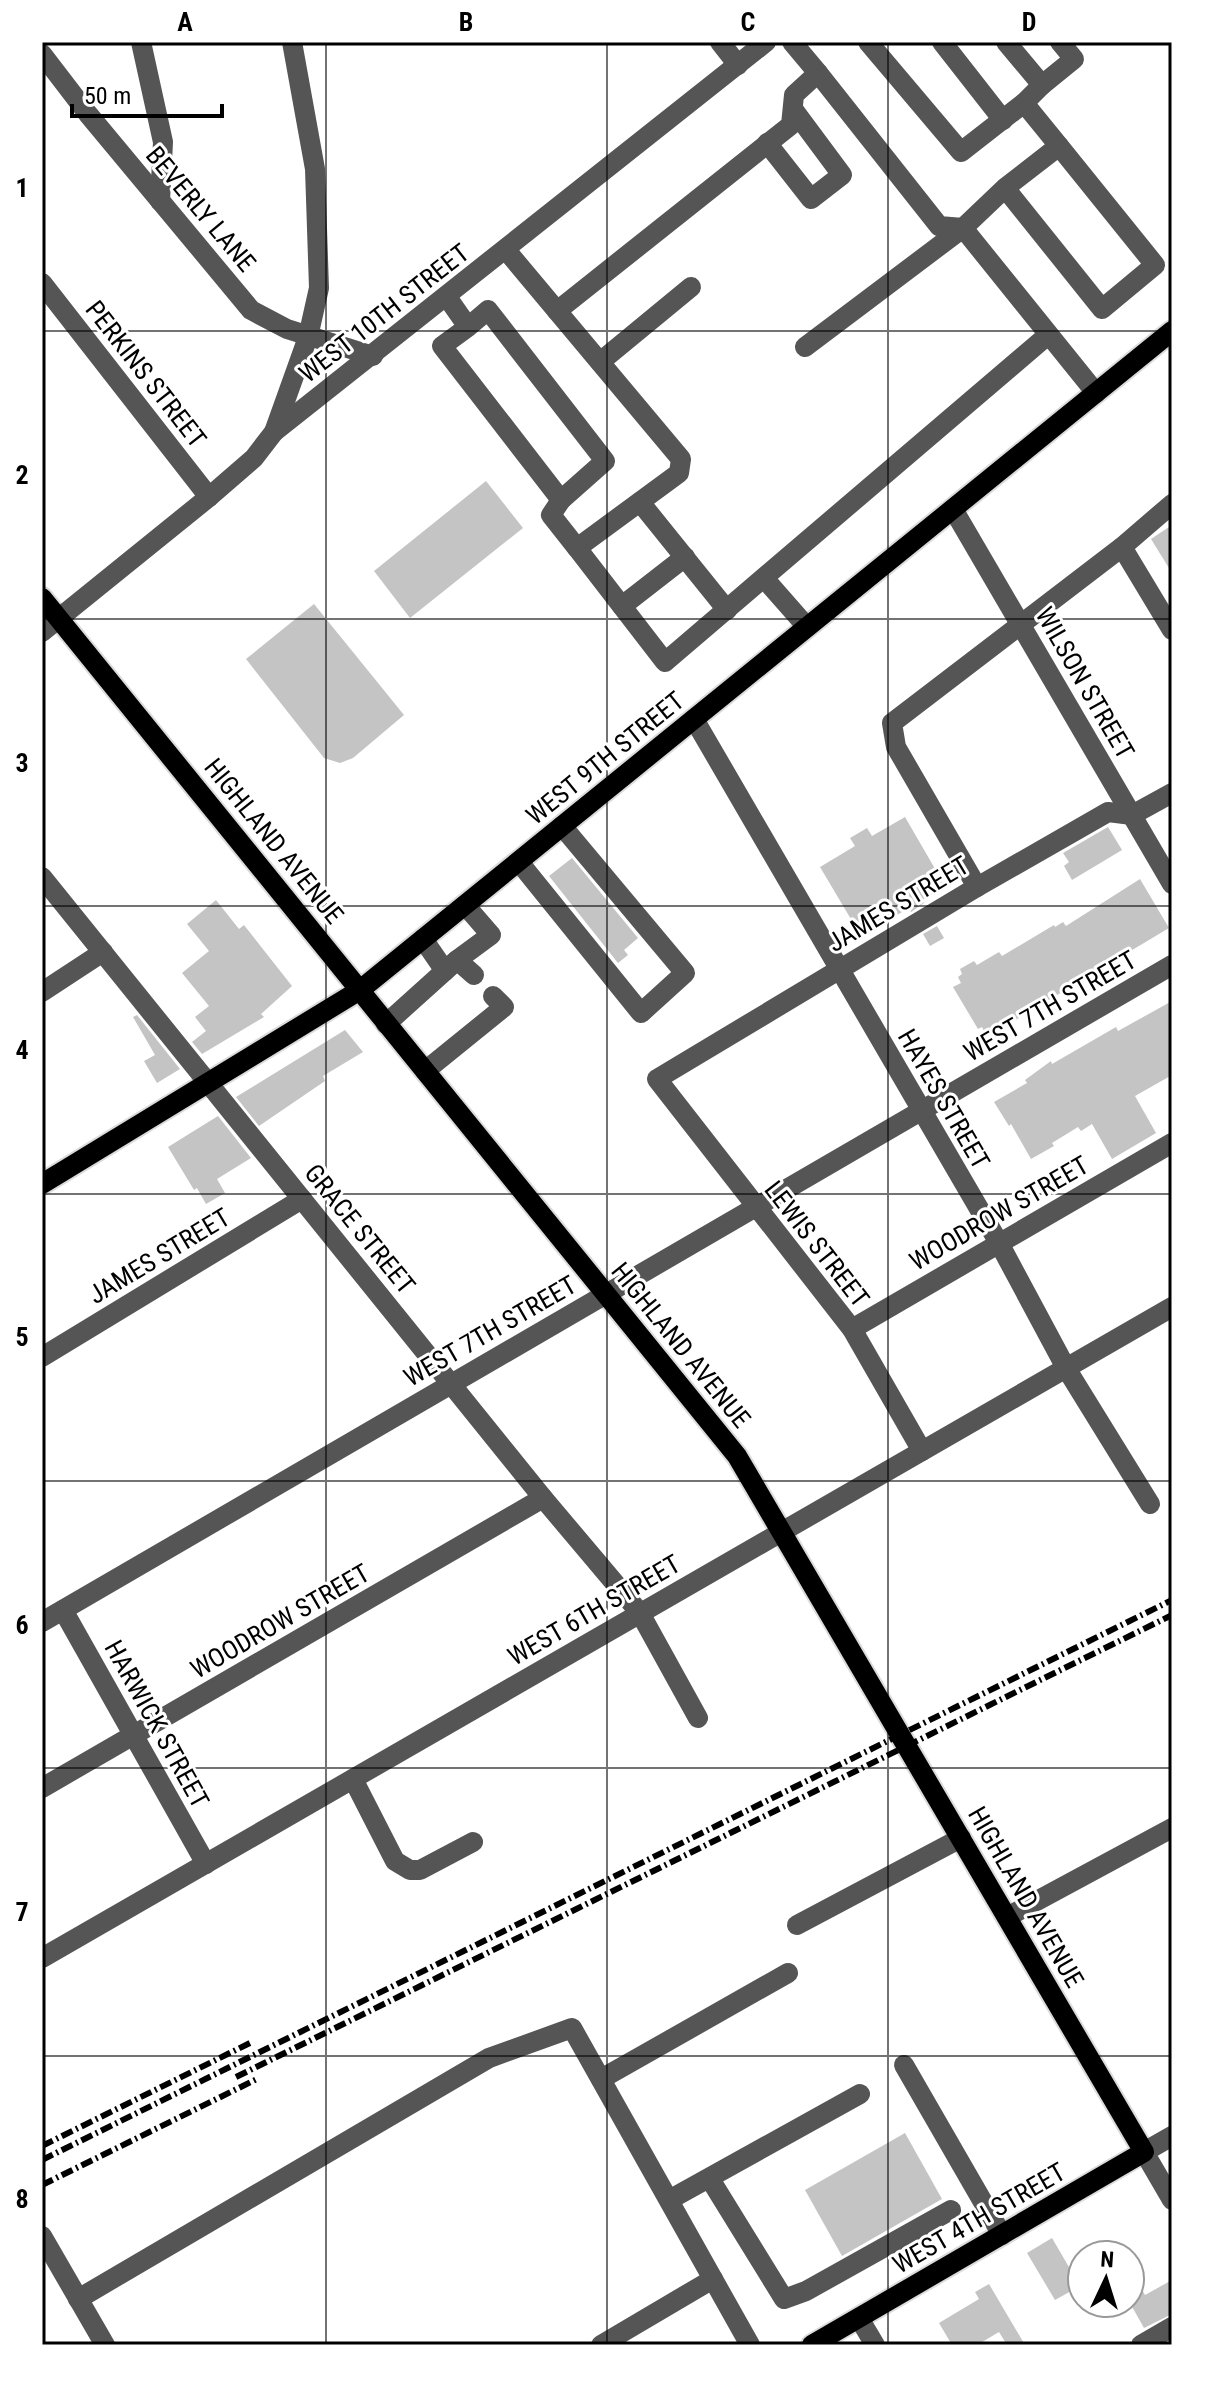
<svg xmlns="http://www.w3.org/2000/svg" width="1214" height="2387" viewBox="0 0 1214 2387" font-family="'Roboto Condensed',sans-serif">
<rect width="100%" height="100%" fill="#fff"/>
<g fill="#c4c4c4">
<path d="M486 481 523 528 410 618 374 571Z"/>
<path d="M1172 525V573L1151 539Z"/>
<path d="M314 604 404 715 353 758 340 763 324 758 246 659Z"/>
<path d="M905 817 945 886 922 900 924 903 911 912 909 908 861 936 820 867 855 846 850 838 867 828 872 836Z"/>
<path d="M1108 827 1122 850 1072 880 1064 866 1069 862 1063 853Z"/>
<path d="M572 858 638 938 624 950 628 955 618 963 549 876Z"/>
<path d="M1140 879 1169 928 987 1037 982 1027 978 1029 953 987 961 983 958 977 962 974 960 969 974 961 977 965 999 952 1002 956 1054 925 1055 927 1063 922 1066 926Z"/>
<path d="M216 900 239 929 244 925 292 986 261 1014 264 1017 202 1054 192 1042 206 1031 195 1017 209 1006 182 973 209 951 187 924Z"/>
<path d="M937 926 944 938 930 946 923 934Z"/>
<path d="M1172 1001V1075L1135 1096 1156 1133 1112 1159 1092 1124 1081 1131 1078 1127 1052 1143 1054 1146 1031 1159 1011 1124 1009 1126 994 1102 1027 1083 1025 1080 1051 1061 1052 1064 1116 1027 1118 1031Z"/>
<path d="M137 1015 180 1069 157 1083 144 1061 155 1055 133 1017Z"/>
<path d="M345 1030 363 1052 323 1076 325 1081 259 1126 236 1097Z"/>
<path d="M218 1116 251 1158 217 1179 225 1193 206 1204 197 1188 194 1190 168 1147Z"/>
<path d="M905 2133 942 2199 842 2256 805 2190Z"/>
<path d="M1052 2238 1080 2286 1055 2300 1027 2253Z"/>
<path d="M1130 2269 1145 2295 1172 2280V2314L1144 2328 1130 2303Z"/>
<path d="M989 2284 1025 2345H1007L999 2332 977 2345H952L939 2323 979 2299 975 2292Z"/>
</g>
<g fill="none" stroke-linecap="round" stroke-linejoin="round">
<defs>
<g id="major">
<path d="M42 598 737 1456 1144 2152 812 2345"/>
<path d="M42 1184 360 990 1172 331"/>
</g>
</defs>
<use href="#major" stroke="#dbdbdb" stroke-width="24"/>
<g stroke="#555" stroke-width="20">
<path d="M141 42 163 142 160 201"/>
<path d="M720 42 738 65"/>
<path d="M868 42 961 152 1024 103 1042 85 1006 42"/>
<path d="M942 42 1003 120"/>
<path d="M42 54 88 114 251 310 287 329 373 356"/>
<path d="M818 73 939 226 963 228 1096 393"/>
<path d="M1042 85 1074 59 1060 42"/>
<path d="M1024 103 1059 146"/>
<path d="M767 143 811 199 842 175 793 109"/>
<path d="M506 250 681 459 679 473 577 548 551 515 561 500"/>
<path d="M42 283 209 497"/>
<path d="M447 297 468 327 488 310 605 461 561 500 442 346 468 327"/>
<path d="M557 311 791 125 794 95 818 73 792 42"/>
<path d="M805 347 963 228 1005 188 1059 146 1155 265 1102 309 1005 188"/>
<path d="M600 362 691 287"/>
<path d="M274 432 308 337 319 288 315 169 292 42"/>
<path d="M640 502 727 610"/>
<path d="M953 509 1172 884"/>
<path d="M1122 547 1172 630"/>
<path d="M577 548 665 662 1048 335"/>
<path d="M764 578 807 627"/>
<path d="M622 606 685 557"/>
<path d="M42 632 209 497 254 458 274 432 766 42"/>
<path d="M694 719 999 1243 1066 1368 1150 1504"/>
<path d="M519 862 641 1013 685 973 562 826"/>
<path d="M42 877 543 1498 640 1613 698 1718"/>
<path d="M977 887 896 747 892 723 1122 547 1172 504"/>
<path d="M423 939 445 971"/>
<path d="M457 960 491 935 465 905"/>
<path d="M42 992 103 952"/>
<path d="M386 1024 457 960 474 975"/>
<path d="M425 1071 504 1007 493 996"/>
<path d="M852 1329 1172 1143"/>
<path d="M42 1357 302 1199"/>
<path d="M922 1451 852 1329 657 1079 977 887 1108 812 1132 815 1172 793"/>
<path d="M63 1610 206 1864"/>
<path d="M42 1622 1172 965"/>
<path d="M353 1779 395 1861 410 1870H420L473 1842"/>
<path d="M42 1788 543 1498"/>
<path d="M1007 1917 1172 1828"/>
<path d="M797 1925 961 1838"/>
<path d="M42 1958 1172 1307"/>
<path d="M904 2065 1002 2235"/>
<path d="M601 2079 788 1973"/>
<path d="M1172 2136 1144 2152 1172 2200"/>
<path d="M710 2179 784 2299 806 2291 951 2210"/>
<path d="M669 2200 860 2094"/>
<path d="M42 2236 105 2345"/>
<path d="M78 2299 489 2058 572 2028 750 2345"/>
<path d="M859 2318 875 2345"/>
<path d="M601 2345 713 2279"/>
<path d="M1141 2345 1172 2327"/>
</g>
<use href="#major" stroke="#000" stroke-width="20"/>
<g stroke="#000" stroke-width="6" stroke-dasharray="12 4 2 4" stroke-linecap="butt">
<path d="M236 2077 1172 1615"/>
<path d="M42 2146 250 2043"/>
<path d="M42 2160 1172 1600"/>
<path d="M42 2185 257 2079"/>
</g>
</g>
<path fill="none" stroke="#000" stroke-width="2" stroke-opacity="0.55" d="M326 42V2345M607 42V2345M888 42V2345M42 331H1172M42 619H1172M42 906H1172M42 1194H1172M42 1481H1172M42 1768H1172M42 2056H1172"/>
<g text-anchor="middle" stroke-width="6" stroke-linejoin="round" paint-order="stroke">
<g font-size="26" fill="#000" stroke="#fff">
<text transform="translate(201 209) rotate(50)" y="9">BEVERLY LANE</text>
<text transform="translate(384 313) rotate(-38)" y="9">WEST 10TH STREET</text>
<text transform="translate(146 374) rotate(52)" y="9">PERKINS STREET</text>
<text transform="translate(1085 683) rotate(60)" y="9">WILSON STREET</text>
<text transform="translate(605 758) rotate(-39)" y="9">WEST 9TH STREET</text>
<text transform="translate(274 841) rotate(51)" y="9">HIGHLAND AVENUE</text>
<text transform="translate(898 904) rotate(-31)" y="9">JAMES STREET</text>
<text transform="translate(1050 1006) rotate(-30)" y="9">WEST 7TH STREET</text>
<text transform="translate(944 1099) rotate(60)" y="9">HAYES STREET</text>
<text transform="translate(999 1213) rotate(-30)" y="9">WOODROW STREET</text>
<text transform="translate(360 1229) rotate(51)" y="9">GRACE STREET</text>
<text transform="translate(817 1244) rotate(52)" y="9">LEWIS STREET</text>
<text transform="translate(159 1256) rotate(-31)" y="9">JAMES STREET</text>
<text transform="translate(490 1331) rotate(-30)" y="9">WEST 7TH STREET</text>
<text transform="translate(681 1345) rotate(51)" y="9">HIGHLAND AVENUE</text>
<text transform="translate(594 1610) rotate(-30)" y="9">WEST 6TH STREET</text>
<text transform="translate(280 1621) rotate(-30)" y="9">WOODROW STREET</text>
<text transform="translate(157 1724) rotate(61)" y="9">HARWICK STREET</text>
<text transform="translate(1026 1897) rotate(60)" y="9">HIGHLAND AVENUE</text>
<text transform="translate(979 2218) rotate(-30)" y="9">WEST 4TH STREET</text>
</g>
</g>
<rect width="1214" height="2387" fill="none" stroke="#ffffff" stroke-width="88"/>
<g transform="translate(1106 2279) rotate(4)"><circle r="38" fill="#ffffff" stroke="#999999" stroke-width="2"/>
<path d="M0-6L14 30L0 20L-14 30Z" fill="#000000"/>
<text y="-12" font-size="22" font-weight="bold" text-anchor="middle" fill="#000000">N</text>
</g>
<path d="M72 104v12h150v-12" fill="none" stroke="#000000" stroke-width="4"/>
<text x="84" y="104" font-size="24" fill="#000000" stroke="#ffffff" stroke-width="6" paint-order="stroke">50 m</text>
<rect x="44" y="44" width="1126" height="2299" fill="none" stroke="#000" stroke-width="3"/>
<g font-size="26" text-anchor="middle" font-weight="bold" fill="#000">
<text x="185" y="31">A</text>
<text x="466" y="31">B</text>
<text x="748" y="31">C</text>
<text x="1029" y="31">D</text>
<text x="22" y="197">1</text>
<text x="22" y="484">2</text>
<text x="22" y="772">3</text>
<text x="22" y="1059">4</text>
<text x="22" y="1346">5</text>
<text x="22" y="1634">6</text>
<text x="22" y="1921">7</text>
<text x="22" y="2208">8</text>
</g>
</svg>
